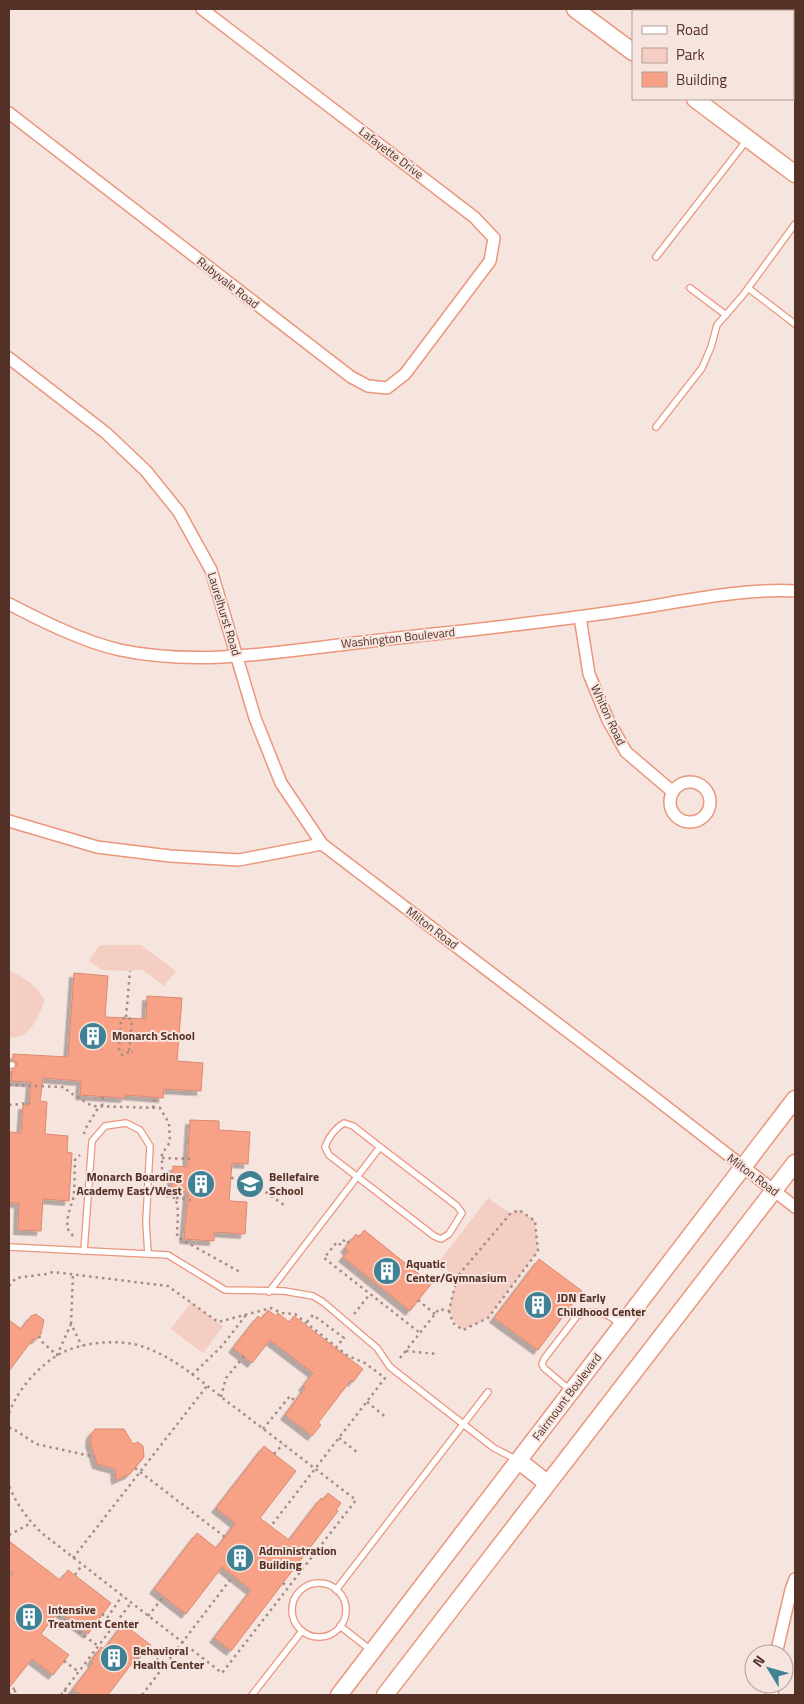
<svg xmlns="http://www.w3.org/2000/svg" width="804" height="1704" viewBox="0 0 804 1704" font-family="'Titillium Web',sans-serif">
<defs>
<filter id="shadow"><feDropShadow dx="-4.5" dy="4.5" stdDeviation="0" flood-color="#0004"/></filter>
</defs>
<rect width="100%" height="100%" fill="#f6e4de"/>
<g fill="#f4cec2">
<path d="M100 945H141L176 971 164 986 142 969 130 971 102 970 89 961 93 954Z"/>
<path d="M9 970C25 979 35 984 45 1000 37 1018 32 1038 9 1038Z"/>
<path d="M488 1198 510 1213 519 1210 535 1221 538 1251 488 1318 463 1330C442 1314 452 1299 457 1277L438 1263Z"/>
<path d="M191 1302 223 1326 203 1353 171 1329Z"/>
</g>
<g fill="#f7a187" stroke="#dc886f" filter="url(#shadow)">
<path d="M74 973 108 976 105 1017 146 1019 147 996 182 998 177 1061 203 1063 201 1091 164 1089 163 1098 126 1095 125 1098 80 1095 81 1081 43 1078 40 1101 47 1102 45 1134 68 1136 67 1152 72 1153 69 1201 43 1199 41 1231 18 1230 19 1203H9V1132L21 1133 23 1105H29L31 1082 11 1081 12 1070 17 1065 16 1062 13 1060V1054L68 1057Z"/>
<path d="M190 1120 219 1121V1130L250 1132 248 1164 232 1163 229 1201 247 1202 245 1234 214 1232V1241L184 1239 188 1192 171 1191 173 1166 187 1167Z"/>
<path d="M364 1230 431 1284 410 1311 343 1257 348 1251 345 1248 356 1234 359 1237Z"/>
<path d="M539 1259 582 1291 538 1350 494 1318Z"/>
<path d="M268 1310 276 1316 278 1313 289 1322 294 1316 363 1369 353 1382 351 1380 318 1423 321 1425 312 1436 285 1415 305 1388 303 1386 313 1373 270 1340 252 1363 233 1348 258 1316 261 1319Z"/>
<path d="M36 1314 44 1320 41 1334 37 1339H33L9 1371V1320L21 1329 31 1316Z"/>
<path d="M95 1429H124L133 1444 138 1442 143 1446 144 1457 130 1474 116 1480 115 1469 97 1464 90 1442 91 1434Z"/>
<path d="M264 1446 296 1471 260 1518 289 1540 321 1498 322 1500 328 1493 341 1503 336 1510 338 1511 231 1651 214 1638 251 1590 222 1567 186 1614 154 1589 197 1533 216 1548 225 1537 235 1523 216 1508Z"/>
<path d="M9 1541 60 1580 68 1570 111 1603 88 1634 58 1611 41 1634 69 1655 53 1675 32 1659 9 1688V1579L13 1573 9 1570Z"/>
<path d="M123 1624 151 1645 142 1656 139 1654 108 1695H81L73 1689 93 1663 91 1661 101 1647 104 1649Z"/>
</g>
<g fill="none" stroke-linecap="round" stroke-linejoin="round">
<defs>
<g id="lane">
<path d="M656 257 747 140"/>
<path d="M690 288 726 315"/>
<path d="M748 288 795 324"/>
<path d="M656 427 702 368 711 347 717 325 743 295 795 224"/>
<path d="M9 1065H12"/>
<path d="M9 1247 168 1255 225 1290 284 1291 313 1296 323 1302 377 1348 390 1367 494 1448 517 1460"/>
<path d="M84 1251 92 1141 105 1126 126 1123 140 1130 150 1146 146 1222 148 1254"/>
<path d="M269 1292 380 1147 457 1206 462 1213 449 1234 441 1239 434 1236 329 1155 325 1147C329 1136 334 1129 344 1123L353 1126 380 1147"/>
<path d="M570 1390 544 1368 542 1364 544 1359 577 1316C592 1309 610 1312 619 1325"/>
<circle cx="319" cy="1610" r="27"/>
<path d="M336 1590 488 1392"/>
<path d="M340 1626 372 1651"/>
<path d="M252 1695 302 1631"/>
</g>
<g id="street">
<path d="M9 113 351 377 368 386 387 388 405 374 490 261 494 238 474 217 202 9"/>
<path d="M9 358 106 433 146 471 179 512 211 570 255 718 281 783 322 844"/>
<path d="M9 604C42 621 84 642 120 650 200 667 284 651 364 642 449 632 535 624 620 611 677 603 738 588 795 591"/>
<path d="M580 617 589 674 608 720 626 752 673 792"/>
<circle cx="690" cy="802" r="20"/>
<path d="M9 821 97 847 170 856 239 860 322 844 655 1098 795 1207"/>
<path d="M776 1654 791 1590 795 1579"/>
<path d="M772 1695 773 1684"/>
</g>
<g id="secondary">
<path d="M575 9 633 52"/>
<path d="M695 99 795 174"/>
<path d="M519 1461 547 1483"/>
<path d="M339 1695 795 1099"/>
<path d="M385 1695 795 1163"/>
</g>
</defs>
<use href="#lane" stroke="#eb967c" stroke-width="8"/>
<use href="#street" stroke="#eb967c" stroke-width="14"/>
<use href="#secondary" stroke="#eb967c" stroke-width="19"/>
<g stroke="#a68c83" stroke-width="2.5" stroke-dasharray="2.5 4" stroke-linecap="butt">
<path d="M126 1017 130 971"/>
<path d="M129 1052 122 1055 119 1049 121 1020 126 1017 132 1020 129 1052H133"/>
<path d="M9 1085 64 1087 69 1092 92 1106 160 1108 169 1123 170 1142 162 1154V1195L176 1198 178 1211 177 1237 240 1272"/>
<path d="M9 1105 30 1103"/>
<path d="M102 1106 103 1097"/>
<path d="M153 1108 155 1097"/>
<path d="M84 1134C85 1126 95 1115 99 1106"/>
<path d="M162 1158 194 1159"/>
<path d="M162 1178H172"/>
<path d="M231 1178H246L284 1205"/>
<path d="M176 1198 191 1200"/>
<path d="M73 1236 67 1228 68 1215 74 1196 75 1160 80 1155"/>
<path d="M349 1243 345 1239 341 1245 337 1242 324 1258 420 1333"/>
<path d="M9 1286 16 1278 46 1274 53 1272 168 1286 218 1322 271 1308 281 1313 295 1314 348 1356 365 1363 385 1378 271 1526"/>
<path d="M418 1300 435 1314"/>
<path d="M354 1314 370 1294"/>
<path d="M307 1322 313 1315 344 1338 337 1346"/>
<path d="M71 1324 73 1274"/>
<path d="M39 1336 41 1341 57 1355 71 1324 82 1346"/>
<path d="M406 1351 437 1354"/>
<path d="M400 1358 439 1309 449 1311 457 1277 510 1214 519 1210 535 1221 538 1251 488 1318 463 1330 453 1323 449 1311"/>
<path d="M192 1375 222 1346 246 1315"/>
<path d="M221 1397 226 1378 244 1356"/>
<path d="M367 1402 387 1418"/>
<path d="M9 1413C18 1390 35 1370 56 1356 78 1342 120 1338 144 1347 176 1358 203 1383 229 1403 272 1435 314 1468 356 1500L222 1673 43 1534C28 1520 17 1505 9 1486"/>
<path d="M9 1428H12L36 1444 95 1457"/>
<path d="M263 1429 290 1396 295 1401"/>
<path d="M339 1438 358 1453"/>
<path d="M274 1454 283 1444"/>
<path d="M135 1468 225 1537"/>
<path d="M9 1535 31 1523"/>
<path d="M73 1558 207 1386"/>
<path d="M75 1575 82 1565"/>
<path d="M283 1583 288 1587"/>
<path d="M53 1612 98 1646"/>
<path d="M102 1614 107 1618 122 1596"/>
<path d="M148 1616 164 1596"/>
<path d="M146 1651 165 1665"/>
<path d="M64 1661 79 1672"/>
<path d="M64 1690 71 1695"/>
<path d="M9 1695 15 1687V1695"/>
<path d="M61 1695 131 1603"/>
<path d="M142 1695 233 1576"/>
</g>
<use href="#lane" stroke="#fff" stroke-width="5.5"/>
<use href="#street" stroke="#fff" stroke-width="11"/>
<use href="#secondary" stroke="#fff" stroke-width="16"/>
</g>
<defs>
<symbol id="building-disc" viewBox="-11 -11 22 22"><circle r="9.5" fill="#408294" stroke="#f6e4de"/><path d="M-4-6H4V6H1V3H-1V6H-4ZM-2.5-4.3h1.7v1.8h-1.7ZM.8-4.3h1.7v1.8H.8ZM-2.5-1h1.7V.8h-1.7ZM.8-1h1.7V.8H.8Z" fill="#fff"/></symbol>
<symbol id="school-disc" viewBox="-11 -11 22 22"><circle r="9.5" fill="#408294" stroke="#f6e4de"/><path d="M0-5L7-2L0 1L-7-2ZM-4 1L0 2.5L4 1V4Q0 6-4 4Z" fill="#fff"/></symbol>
</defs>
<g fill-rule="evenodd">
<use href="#building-disc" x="77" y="1020" width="32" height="32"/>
<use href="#building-disc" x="185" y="1168" width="32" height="32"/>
<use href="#school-disc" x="234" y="1168" width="32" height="32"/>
<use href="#building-disc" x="371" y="1255" width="32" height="32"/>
<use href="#building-disc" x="522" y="1289" width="32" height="32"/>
<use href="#building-disc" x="224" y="1542" width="32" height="32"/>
<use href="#building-disc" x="13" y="1601" width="32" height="32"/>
<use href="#building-disc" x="98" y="1642" width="32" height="32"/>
</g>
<g text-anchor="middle" stroke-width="4" stroke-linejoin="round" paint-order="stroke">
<g font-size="12" fill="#543126" stroke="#f6e4de">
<text transform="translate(391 153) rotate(37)" y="4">Lafayette Drive</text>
<text transform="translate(228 283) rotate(38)" y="4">Rubyvale Road</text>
<text transform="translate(224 614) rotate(73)" y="4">Laurelhurst Road</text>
<text transform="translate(398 638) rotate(-6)" y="4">Washington Boulevard</text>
<text transform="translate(608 715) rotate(65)" y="4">Whiton Road</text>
<text transform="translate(432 928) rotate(37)" y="4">Milton Road</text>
<text transform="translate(753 1175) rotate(37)" y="4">Milton Road</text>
<text transform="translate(567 1397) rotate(-53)" y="4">Fairmount Boulevard</text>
</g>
<g font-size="12" font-weight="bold" fill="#543126" stroke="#f6e4de" text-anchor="start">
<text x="112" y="1040">Monarch School</text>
<text x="182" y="1181" text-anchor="end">Monarch Boarding<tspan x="182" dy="14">Academy East/West</tspan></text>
<text x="269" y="1181">Bellefaire<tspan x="269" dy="14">School</tspan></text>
<text x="406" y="1268">Aquatic<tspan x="406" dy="14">Center/Gymnasium</tspan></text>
<text x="557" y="1302">JDN Early<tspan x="557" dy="14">Childhood Center</tspan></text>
<text x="259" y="1555">Administration<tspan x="259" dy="14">Building</tspan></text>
<text x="48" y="1614">Intensive<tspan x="48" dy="14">Treatment Center</tspan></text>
<text x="133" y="1655">Behavioral<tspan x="133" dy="14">Health Center</tspan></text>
</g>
</g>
<rect width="804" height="1704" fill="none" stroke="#543126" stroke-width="20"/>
<rect x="632" y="10" width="162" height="90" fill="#f6e4de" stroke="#b59c94"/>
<rect x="642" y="26" width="25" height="8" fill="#ffffff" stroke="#b59c94"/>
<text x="676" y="35" font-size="15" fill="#543126">Road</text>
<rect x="642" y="48" width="25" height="15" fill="#f4cec2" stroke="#b59c94"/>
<text x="676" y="60" font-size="15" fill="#543126">Park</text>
<rect x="642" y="72" width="25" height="15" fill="#f7a187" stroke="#b59c94"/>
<text x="676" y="85" font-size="15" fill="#543126">Building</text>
<g transform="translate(769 1669) rotate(307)"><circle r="24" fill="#f6e4de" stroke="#b59c94"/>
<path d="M0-4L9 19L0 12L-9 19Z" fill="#408294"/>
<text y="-8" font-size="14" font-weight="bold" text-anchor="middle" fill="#543126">N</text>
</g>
</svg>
